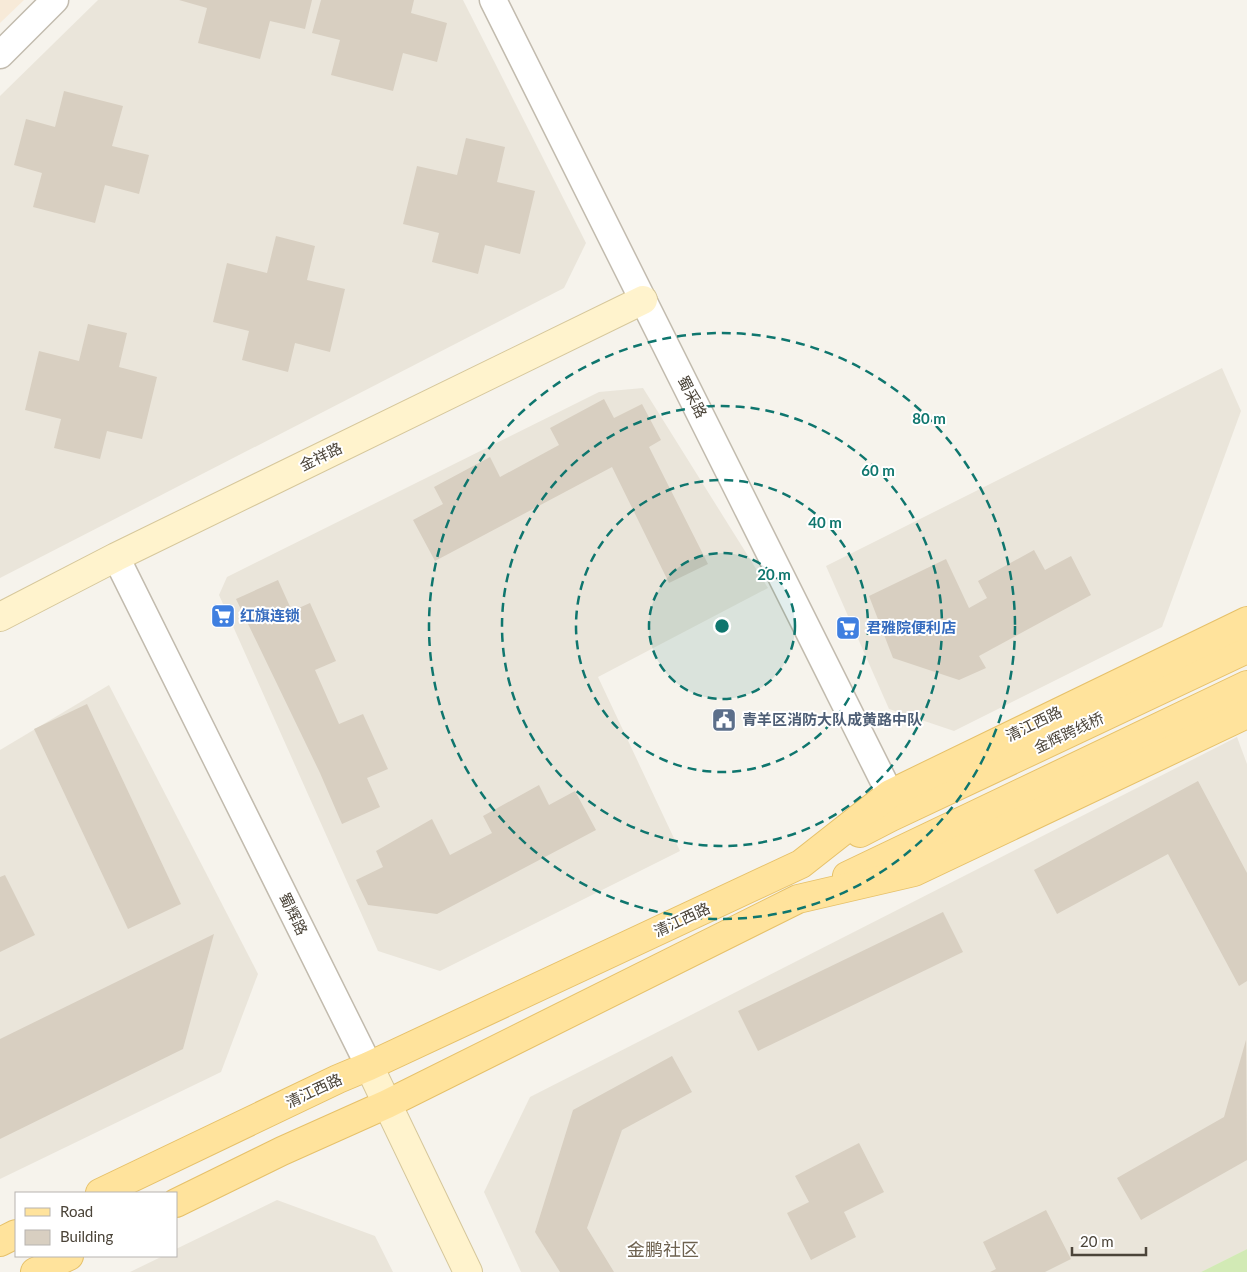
<svg xmlns="http://www.w3.org/2000/svg" width="1247" height="1272" viewBox="0 0 1247 1272" font-family="Lato,'Noto Sans SC',sans-serif">
<rect width="100%" height="100%" fill="#f6f3ec"/>
<g fill="#eae5da">
<path d="M98 0H463L586 243 564 288 0 578V96Z"/>
<path d="M1222 368 1241 411 1162 627 954 731 889 709 826 566Z"/>
<path d="M643 388 768 588 598 677 680 851 440 971 378 951 219 595 227 577 599 392Z"/>
<path d="M109 685 258 974 221 1072 0 1179V750Z"/>
<path d="M1237 737 1247 764V1249L1201 1272H521L484 1192 530 1097Z"/>
<path d="M277 1200 375 1236 393 1272H130L163 1256H176V1249Z"/>
</g>
<path fill="#f7ead8" d="M0 0H24L0 23Z"/>
<path fill="#d2eab5" d="M1247 1249V1272H1201Z"/>
<g fill="#d8cfc1">
<path d="M179 0H312L305 29 270 21 260 59 198 43 207 8Z"/>
<path d="M321 0H414L411 13 447 23 437 62 403 53 393 91 331 75 340 40 312 33Z"/>
<path d="M64 91 123 106 112 146 149 155 139 194 105 185 95 223 33 207 42 173 14 165 26 119 55 127Z"/>
<path d="M466 138 505 147 497 182 535 191 520 254 485 245 478 274 432 262 439 233 403 224 417 166 457 175Z"/>
<path d="M276 236 315 246 307 280 345 289 330 352 295 343 288 372 242 360 249 331 213 322 227 263 267 273Z"/>
<path d="M88 324 127 333 119 367 157 377 142 439 107 431 100 459 54 448 61 419 25 410 39 351 79 361Z"/>
<path d="M604 399 614 418 642 404 661 440 649 447 708 564 669 583 612 467 435 561 413 520 443 504 434 487 490 457 500 477 559 445 550 428Z"/>
<path d="M1034 550 1045 570 1071 556 1091 595 979 656 986 668 959 680 893 658 869 596 946 559 969 608 987 598 978 581Z"/>
<path d="M278 580 292 611 310 603 336 661 315 670 339 724 363 714 388 769 367 778 380 807 342 824 320 773 236 599Z"/>
<path d="M87 704 181 904 128 929 34 729Z"/>
<path d="M1198 781 1247 873V981L1239 986 1168 854 1057 914 1034 870Z"/>
<path d="M539 785 549 805 575 791 596 830 437 914 368 905 356 880 383 867 376 851 432 819 450 855 492 833 483 816Z"/>
<path d="M5 875 35 935 0 952V877Z"/>
<path d="M943 912 963 952 758 1051 738 1011Z"/>
<path d="M214 934 183 1049 0 1139V1039Z"/>
<path d="M1246 1040 1247 1160 1141 1220 1117 1178 1224 1117Z"/>
<path d="M672 1056 692 1092 622 1130 587 1228 614 1272H560L535 1232 573 1110Z"/>
<path d="M859 1143 884 1192 844 1212 856 1237 811 1260 787 1213 809 1202 795 1176Z"/>
<path d="M1046 1210 1071 1259 1045 1272H990L996 1269 983 1242Z"/>
</g>
<g fill="none" stroke-linecap="round" stroke-linejoin="round">
<defs>
<g id="street">
<path d="M493 0 890 794"/>
<path d="M0 55 55 0"/>
<path d="M116 557 369 1066"/>
</g>
<g id="secondary">
<path d="M0 617 116 557 643 300"/>
<path d="M369 1066 468 1272"/>
</g>
<g id="primary">
<path d="M860 833 891 817 1247 649"/>
<path d="M847 876 1247 685"/>
<path d="M100 1193 338 1079 369 1066 801 864 890 794 1247 621"/>
<path d="M176 1203 282 1151 387 1104 798 899 914 872 1247 714"/>
<path d="M0 1242 16 1234"/>
<path d="M35 1272 69 1256"/>
</g>
</defs>
<use href="#street" stroke="#c2bbae" stroke-width="29"/>
<use href="#secondary" stroke="#d6c79b" stroke-width="30"/>
<use href="#primary" stroke="#e6c16a" stroke-width="30"/>
<use href="#street" stroke="#fff" stroke-width="26"/>
<use href="#secondary" stroke="#fff3cd" stroke-width="28"/>
<use href="#primary" stroke="#ffe39c" stroke-width="28"/>
</g>
<circle cx="722" cy="626" r="73" fill="#0f766e" fill-opacity=".12"/>
<g fill="none" stroke="#0f766e" stroke-width="2.5" stroke-dasharray="9 6">
<circle cx="722" cy="626" r="73"/>
<circle cx="722" cy="626" r="146"/>
<circle cx="722" cy="626" r="220"/>
<circle cx="722" cy="626" r="293"/>
</g>
<defs>
<symbol id="supermarket-square" viewBox="-11 -11 22 22"><rect x="-9" y="-9" width="18" height="18" rx="4" fill="#3f7fe0" stroke="#fff"/><path d="M-6-5.5h2.5l.6 2H6L4.5 2H-2.5L-4.4-4H-6ZM-1.5 3.2a1.3 1.3 0 1 0 .1 0ZM3 3.2a1.3 1.3 0 1 0 .1 0Z" fill="#fff"/></symbol>
<symbol id="civic-square" viewBox="-11 -11 22 22"><rect x="-9" y="-9" width="18" height="18" rx="4" fill="#5c6f8a" stroke="#fff"/><path d="M-.6-6.5H3V-4.5H.6V-3L4-1V1h2V6H-6V1h2V-1L-.6-3ZM-1.2 2.5V6h2.4V2.5Z" fill="#fff"/></symbol>
</defs>
<g fill-rule="evenodd">
<use href="#supermarket-square" x="209" y="602" width="28" height="28"/>
<use href="#supermarket-square" x="834" y="614" width="28" height="28"/>
<use href="#civic-square" x="710" y="706" width="28" height="28"/>
</g>
<g text-anchor="middle" stroke-width="4" stroke-linejoin="round" paint-order="stroke">
<g font-size="15" fill="#4b4439" stroke="#fff">
<text transform="translate(692 397) rotate(63)" y="5">蜀采路</text>
<text transform="translate(321 457) rotate(-26)" y="5">金祥路</text>
<text transform="translate(1034 724) rotate(-26)" y="5">清江西路</text>
<text transform="translate(1069 733) rotate(-25)" y="5">金辉跨线桥</text>
<text transform="translate(293 914) rotate(64)" y="5">蜀辉路</text>
<text transform="translate(682 920) rotate(-25)" y="5">清江西路</text>
<text transform="translate(314 1091) rotate(-25)" y="5">清江西路</text>
</g>
<g font-size="15" font-weight="bold" fill="#366cbe" stroke="#fff" text-anchor="start">
<text x="240" y="621">红旗连锁</text>
<text x="866" y="633">君雅院便利店</text>
</g>
<g font-size="15" font-weight="bold" fill="#4e5e75" stroke="#fff" text-anchor="start">
<text x="742" y="725">青羊区消防大队成黄路中队</text>
</g>
<g font-size="18" fill="#6e6250" stroke="#fff">
<text x="663" y="1256">金鹏社区</text>
</g>
</g>
<circle cx="722" cy="626" r="8" fill="#0f766e" stroke="#fff" stroke-width="2.5"/>
<g font-size="15" text-anchor="middle" font-weight="bold" fill="#0f766e" stroke="#fff" stroke-width="4" stroke-linejoin="round" paint-order="stroke">
<text x="929" y="424">80 m</text>
<text x="878" y="476">60 m</text>
<text x="825" y="528">40 m</text>
<text x="774" y="580">20 m</text>
</g>
<rect x="15" y="1192" width="162" height="65" fill="#ffffff" stroke="#b7b4b0"/>
<rect x="25" y="1208" width="25" height="8" fill="#ffe39c" stroke="#b7b4b0"/>
<text x="60" y="1217" font-size="15" fill="#4b4439">Road</text>
<rect x="25" y="1230" width="25" height="15" fill="#d8cfc1" stroke="#b7b4b0"/>
<text x="60" y="1242" font-size="15" fill="#4b4439">Building</text>
<path d="M1072 1247v8h74v-8" fill="none" stroke="#4b4439" stroke-width="2.5"/>
<text x="1080" y="1247" font-size="15" fill="#4b4439" stroke="#ffffff" stroke-width="4" paint-order="stroke">20 m</text>
</svg>
